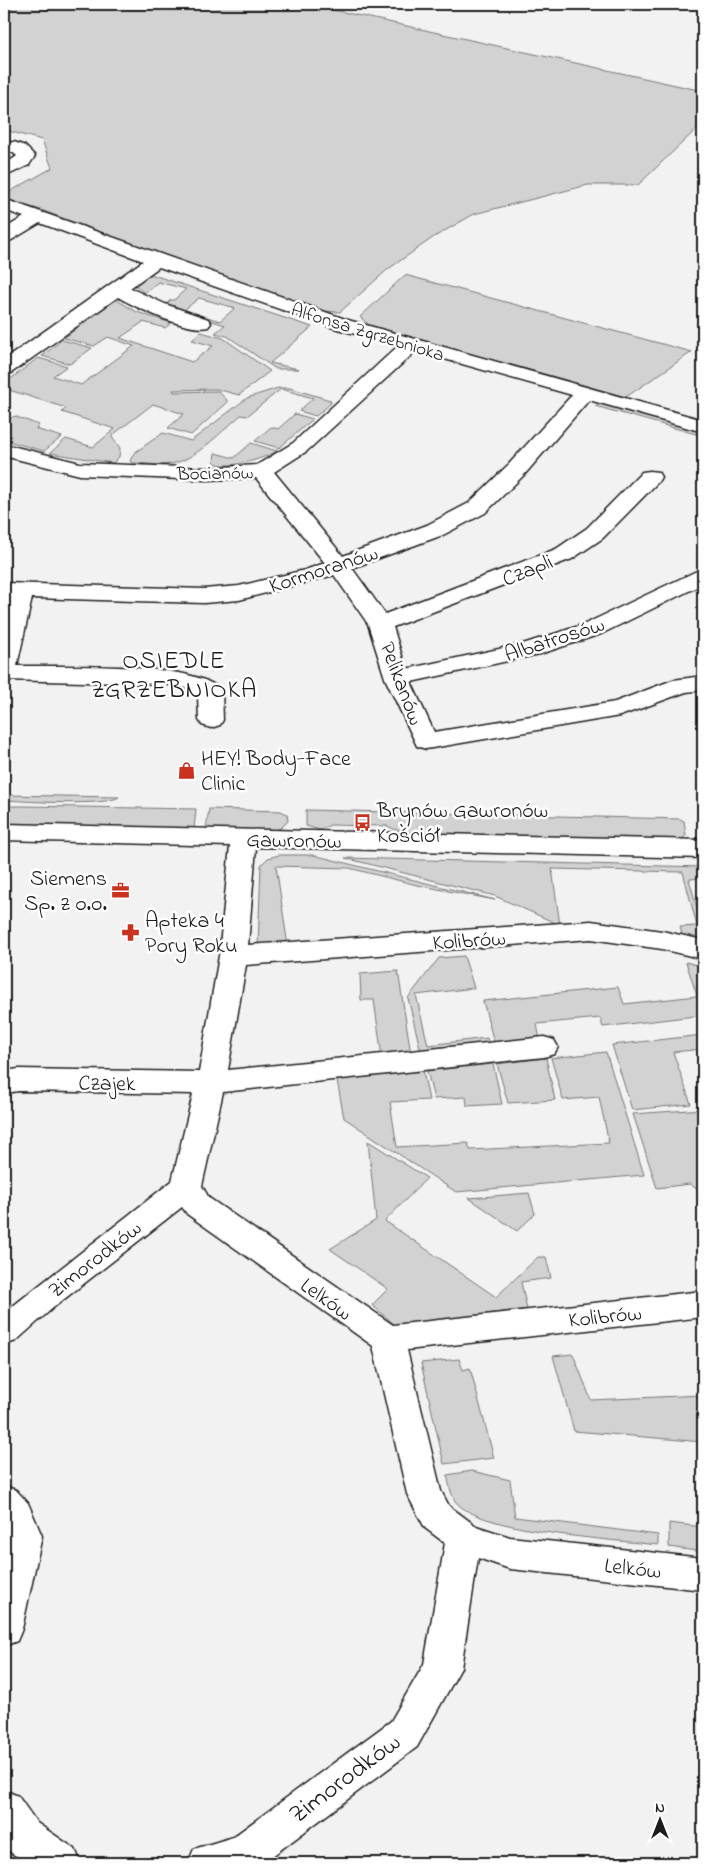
<svg xmlns="http://www.w3.org/2000/svg" width="707" height="1867" viewBox="0 0 707 1867" font-family="'Indie Flower',sans-serif">
<rect width="100%" height="100%" fill="#f2f2f2"/>
<filter id="ink" filterUnits="userSpaceOnUse"><feTurbulence type="fractalNoise" baseFrequency=".02" numOctaves="2"/><feDisplacementMap in="SourceGraphic" scale="10" xChannelSelector="R" yChannelSelector="G"/><feConvolveMatrix kernelMatrix="1 2 1 2 8 2 1 2 1" color-interpolation-filters="sRGB"/></filter>
<g filter="url(#ink)">
<g fill="#d2d2d2" stroke="#777">
<path d="M4 4H306L703 91V123L638 185H588L474 214 434 237 387 270 340 312 321 311 201 270 41 210 4 199V195L52 168 42 140 4 130Z"/>
<path d="M150 274 312 327 270 363 299 369H276L227 336 215 333 225 325 209 320 207 317 220 321 235 308 199 298 184 310 199 314 194 319 166 306 170 300H174L186 289 158 282 144 293 135 285Z"/>
<path d="M405 275 692 352 626 397 379 328 369 325 360 317Z"/>
<path d="M115 299 137 312 171 323 165 328 143 322 120 338 192 362 213 346 192 340 201 332 223 338 270 371 239 395 216 389 173 390 174 392 218 391 227 400V403L191 435 168 428 184 414 153 404 114 434 112 437 120 448 119 457 113 463 50 453 66 439 93 447 115 429 62 412 66 408 9 390 4 394V384L38 358 67 366 53 376 81 385 134 346 108 337 94 346 64 338Z"/>
<path d="M62 340 92 348 70 364 42 356Z"/>
<path d="M278 388H290L330 400 331 403 316 416 299 411 313 398 281 389 247 416 241 415C224 429 197 458 175 463 163 467 146 463 132 463L130 461 134 453 163 433 191 441 247 398Z"/>
<path d="M601 404 703 432V436L595 406Z"/>
<path d="M295 414 313 419 279 448 255 441 271 427 278 429Z"/>
<path d="M14 416 39 425 36 429 62 437 44 451 4 440V424Z"/>
<path d="M251 443 277 451C266 458 225 471 214 462L215 453 234 458Z"/>
<path d="M4 795 119 797C104 807 25 801 4 800Z"/>
<path d="M4 806H23L196 809 194 829 4 824Z"/>
<path d="M209 809 281 811 287 814 288 821 281 828 275 830 206 829Z"/>
<path d="M306 810 680 819 684 821 686 835 681 840 406 834 387 826 330 825 320 830 306 826Z"/>
<path d="M279 855H313L495 900 417 885 349 868 276 866 288 946 258 947 261 865 268 858Z"/>
<path d="M345 858 703 867V878L689 879 701 922 703 923V938H683L680 927 697 926 683 872 552 869 560 925 495 896Z"/>
<path d="M464 956 474 988 416 995 428 1045 487 1038 489 1044 421 1052 408 998 439 958Z"/>
<path d="M686 962 703 967V1015L603 1027 600 1018 537 1024 541 1045 496 1050 483 1001 618 987 624 1004 697 996Z"/>
<path d="M398 971 411 1054 382 1057 374 1000H361L360 974Z"/>
<path d="M703 1035V1049L673 1052 691 1104 632 1110 612 1045Z"/>
<path d="M606 1052 644 1175 456 1192 344 1118 337 1080 423 1071 429 1100 390 1102 397 1147 468 1143 470 1150 609 1143 599 1097 563 1100 551 1058Z"/>
<path d="M546 1058 555 1100 508 1103 497 1064Z"/>
<path d="M493 1064 502 1104 467 1106 466 1097 434 1099 427 1071Z"/>
<path d="M703 1109V1194L690 1184 657 1188 633 1114Z"/>
<path d="M368 1141 427 1178 385 1221 496 1297 538 1257H546L551 1278 521 1282 527 1309 395 1325 372 1305 388 1289 330 1249 376 1220Z"/>
<path d="M529 1193 535 1214 517 1231 469 1198Z"/>
<path d="M573 1354 591 1400 703 1395V1442L574 1431 553 1356Z"/>
<path d="M459 1359 463 1370 470 1368 494 1458 444 1464 421 1363Z"/>
<path d="M472 1471 510 1480 515 1517 658 1535V1545C617 1540 478 1532 455 1501 451 1495 449 1483 447 1475Z"/>
<path d="M669 1523 703 1527V1552L669 1547Z"/>
</g>
<g fill="none" stroke-linecap="round" stroke-linejoin="round">
<defs>
<g id="street">
<path d="M14 142 25 146 35 156 29 165 4 177V165L17 156 12 152 4 153V143Z"/>
<path d="M4 199 348 320 703 420V432L589 400 525 474 485 513 443 535 352 568 385 614 556 549 587 528 642 472 650 471 658 472 661 477 658 482 603 538 572 559 393 627 406 669 526 643 585 624 703 568V584L601 634 540 654 411 682 434 732 615 702 673 680 703 676V690L686 692 620 716 426 749 417 746 385 678 368 624 334 575 239 600 204 603 32 598 17 666C57 667 200 660 222 692L223 720 220 725 211 728 202 725 199 720 198 695 186 688 165 684 4 680V619L9 597H4V583L204 589 239 586 305 570 325 563 256 478 206 480 80 475 4 456V444L80 463 206 468 257 465 293 443 398 346 334 328 159 267 130 288 165 304 208 319 211 323 208 327C187 332 137 308 118 297L11 373 4 375V360L143 261 40 223 10 241 4 242V229L24 217 4 210ZM416 351 572 395 509 464 469 503 427 525 343 556 274 472 307 451Z"/>
<path d="M4 824 703 840V858L256 847 248 945 591 921 662 931 703 940V959L662 949 591 939 246 965 228 1070 544 1037 554 1040 558 1047 554 1054 544 1057 223 1092 202 1186 209 1198 393 1325 703 1291V1317L407 1350 441 1491 449 1506 476 1526 510 1537 703 1558V1590L510 1569 478 1558 461 1668 417 1747 263 1863H188L194 1849 233 1837 391 1721 424 1664 445 1543 425 1528 407 1494 373 1346 187 1214 182 1207 54 1307 16 1341 4 1345V1313L172 1181 193 1094 19 1091 4 1093V1071L19 1069 199 1072 219 956 230 846 4 840Z"/>
<path d="M4 1486 16 1490 28 1503 42 1536 22 1629 17 1641 4 1646V1548C8 1528 3 1506 4 1486Z"/>
<path d="M4 1790 18 1796 37 1823 75 1849 81 1863C60 1863 9 1867 4 1841 1 1826 3 1805 4 1790Z"/>
</g>
</defs>
<use href="#street" stroke="#1c1c1c" stroke-width="3"/>
<use href="#street" fill="#fff" fill-rule="evenodd"/>
</g>
</g>
<defs>
<symbol id="shop-bare" viewBox="-9 -9 18 18"><path d="M-5-2.5h2.3a2.7 3.5 0 0 1 5.4 0H5L5.5 6h-11ZM-1.5-2.5h3a1.5 2.3 0 0 0-3 0Z" fill="#c8321e" stroke="#fff" stroke-width="2.5" paint-order="stroke"/></symbol>
<symbol id="bus-bare" viewBox="-9 -9 18 18"><path d="M-5-6H5V4H4V6H2V4H-2V6H-4V4H-5ZM-3.5-4V0h7V-4ZM-3.5 1.2v1.5H-2V1.2ZM2 1.2v1.5H3.5V1.2Z" fill="#c8321e" stroke="#fff" stroke-width="2.5" paint-order="stroke"/></symbol>
<symbol id="office-bare" viewBox="-9 -9 18 18"><path d="M-6-3h4V-5.5h4V-3h4V5H-6ZM-1-4.5V-3h2v-1.5ZM-6 0V1H6V0Z" fill="#c8321e" stroke="#fff" stroke-width="2.5" paint-order="stroke"/></symbol>
<symbol id="pharmacy-bare" viewBox="-9 -9 18 18"><path d="M-2-6h4v4h4v4h-4v4h-4v-4h-4v-4h4Z" fill="#c8321e" stroke="#fff" stroke-width="2.5" paint-order="stroke"/></symbol>
</defs>
<g fill-rule="evenodd">
<use href="#shop-bare" x="174" y="758" width="25" height="25"/>
<use href="#bus-bare" x="350" y="810" width="25" height="25"/>
<use href="#office-bare" x="108" y="878" width="25" height="25"/>
<use href="#pharmacy-bare" x="118" y="920" width="25" height="25"/>
</g>
<g text-anchor="middle" stroke-width="5" stroke-linejoin="round" paint-order="stroke">
<g font-size="19" fill="#1c1c1c" stroke="#fff">
<text transform="translate(368 331) rotate(17)" y="7">Alfonsa Zgrzebnioka</text>
<text transform="translate(215 472) rotate(-1)" y="7">Bocianów</text>
</g>
<g font-size="22" fill="#1c1c1c" stroke="#fff">
<text transform="translate(323 568) rotate(-18)" y="8">Kormoranów</text>
<text transform="translate(527 569) rotate(-22)" y="8">Czapli</text>
<text transform="translate(554 638) rotate(-18)" y="8">Albatrosów</text>
<text transform="translate(403 683) rotate(69)" y="8">Pelikanów</text>
<text transform="translate(294 839) rotate(1)" y="8">Gawronów</text>
<text transform="translate(469 939) rotate(-4)" y="8">Kolibrów</text>
<text transform="translate(107 1082) rotate(1)" y="8">Czajek</text>
<text transform="translate(94 1258) rotate(-38)" y="8">Zimorodków</text>
<text transform="translate(327 1298) rotate(35)" y="8">Lelków</text>
<text transform="translate(605 1315) rotate(-6)" y="8">Kolibrów</text>
<text transform="translate(633 1567) rotate(6)" y="8">Lelków</text>
</g>
<g font-size="22" fill="#1c1c1c" stroke="#fff" text-anchor="start">
<text x="201" y="765">HEY! Body-Face<tspan x="201" dy="25">Clinic</tspan></text>
<text x="377" y="817">Brynów Gawronów<tspan x="377" dy="25">Kościół</tspan></text>
<text x="107" y="885" text-anchor="end">Siemens<tspan x="107" dy="25">Sp. z o.o.</tspan></text>
<text x="145" y="927">Apteka 4<tspan x="145" dy="25">Pory Roku</tspan></text>
</g>
<g font-size="25" letter-spacing="1" fill="#1c1c1c" stroke="#fff">
<text x="174" y="668">OSIEDLE<tspan x="174" dy="29">ZGRZEBNIOKA</tspan></text>
</g>
<g font-size="26" fill="#1c1c1c" stroke="#fff">
<text transform="translate(344 1777) rotate(-37)" y="9">Zimorodków</text>
</g>
</g>
<rect width="707" height="1867" fill="none" stroke="#fff" stroke-width="20"/>
<rect x="10" y="10" width="687" height="1847" fill="none" stroke="#1c1c1c" stroke-width="2" filter="url(#ink)"/>
<g transform="translate(660 1820)" stroke="#ffffff" stroke-width="4" paint-order="stroke">
<path d="M0-4L9 19L0 12L-9 19Z" fill="#1c1c1c"/>
<text y="-8" font-size="14" font-weight="bold" text-anchor="middle" fill="#1c1c1c">N</text>
</g>
</svg>
